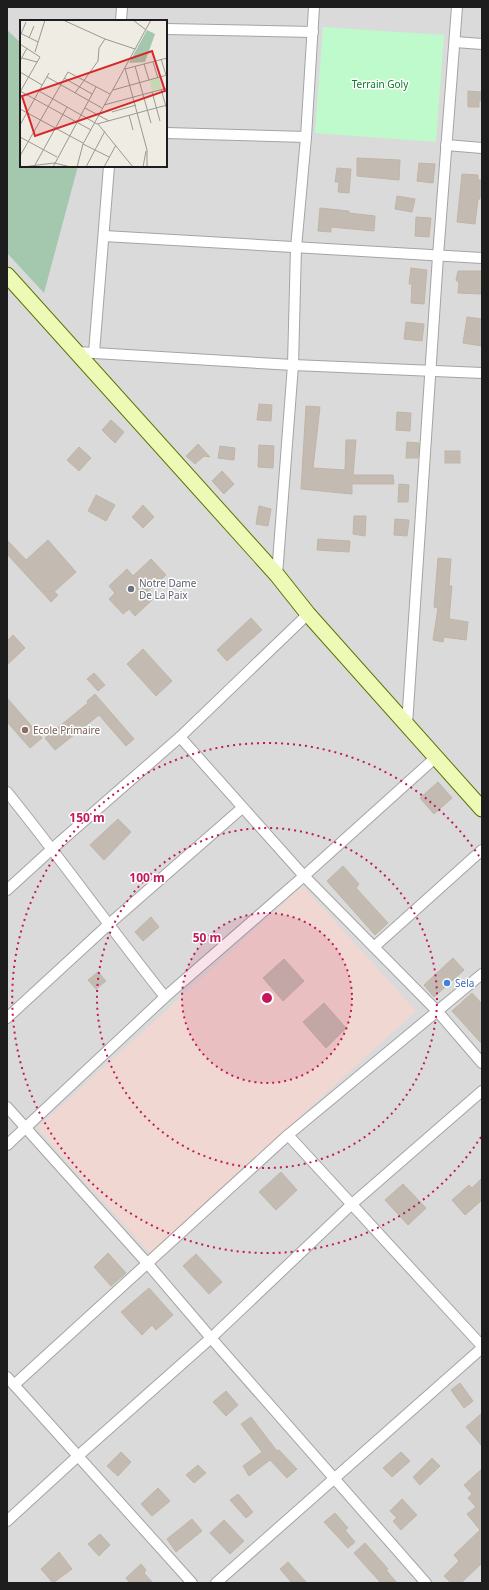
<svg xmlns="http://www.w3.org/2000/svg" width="489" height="1590" viewBox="0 0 489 1590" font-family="'Noto Sans',sans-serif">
<rect width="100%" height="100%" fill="#eeece3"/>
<path fill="#dbdada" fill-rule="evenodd" d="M7 7H482V1583H7ZM21 21H166V166H21Z"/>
<path fill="#f0d7d1" d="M303 886 416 1011 150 1253 37 1128Z"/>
<path fill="#a3c8ae" d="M7 30 21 43V166H78L44 293 7 253Z"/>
<path fill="#befacb" d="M323 27 444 35 436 142 315 133Z"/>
<g fill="#c3bbb2" stroke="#c0b5a5">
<path d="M468 91 482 92V101H479V107H468Z"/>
<path d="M357 158 400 160 399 180 357 176Z"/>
<path d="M419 163 435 164 433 183 417 181Z"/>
<path d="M337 168 351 169 349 193 338 192 339 182H335Z"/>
<path d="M462 174 478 175V180H482V196H480V199H478L475 224 457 222Z"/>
<path d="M397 196 415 199 412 212 395 209Z"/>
<path d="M320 208 349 211V213L375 216 374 231 331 227V232L318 231Z"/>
<path d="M416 217 431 218 429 237 415 236Z"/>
<path d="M411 268 427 270 424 304 411 303 412 284H409Z"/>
<path d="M458 271H481V294L458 293 459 283 456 280Z"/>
<path d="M467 317 482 319V346L463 343Z"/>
<path d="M406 322 424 324 422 341 404 339Z"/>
<path d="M259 404 272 405 271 421 257 420Z"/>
<path d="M306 406 320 407 313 468 345 470 346 440H356L353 475H393L394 484H352V494L301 489Z"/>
<path d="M397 412 411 413 410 431 396 430Z"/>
<path d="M111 420 124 432 115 443 102 430Z"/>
<path d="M407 442 419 443 418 458H406Z"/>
<path d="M198 444 210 457 204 456 195 464 186 456Z"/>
<path d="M259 445 274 446 273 468 258 467Z"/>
<path d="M220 446 235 448 234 460 218 458Z"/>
<path d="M79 447 91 458 79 471 67 460Z"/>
<rect x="445" y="451" width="15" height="12"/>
<path d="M222 471 234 484 224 494 212 481Z"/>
<path d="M399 484 409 485 408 502H398Z"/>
<path d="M96 495 115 505 106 521 88 511Z"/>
<path d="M143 505 154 517 143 528 132 517Z"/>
<path d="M259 506 271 509 268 526 256 524Z"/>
<path d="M354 516H366L365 536 353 534Z"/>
<path d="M395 519 409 520 407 536 394 535Z"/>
<path d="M318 539 350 541 349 552 317 550Z"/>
<path d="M7 540 26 560 48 540 76 572 54 592 58 595 51 602 7 554Z"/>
<path d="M438 558 451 559 449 586H452L449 619 468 622 466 640 444 637 443 642 433 640 438 608 434 607Z"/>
<path d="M151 559 166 575 147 592 153 599 135 616 129 609 123 614 109 599 115 593 109 586 127 569 133 576Z"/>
<path d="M251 618 262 630 227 661 217 650Z"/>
<path d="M13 635 25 648 7 665V641Z"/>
<path d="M143 649 172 681 156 696 127 664Z"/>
<path d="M94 673 105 685 98 691 87 679Z"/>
<path d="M95 694 134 739 126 746 99 715 55 750 45 738 88 703 87 701Z"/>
<path d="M7 698 42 738 30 748 7 722Z"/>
<path d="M438 782 452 798 434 814 420 798Z"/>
<path d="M118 819 131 832 104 860 90 845Z"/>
<path d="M343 866 359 884 356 888 388 923 375 935 327 881Z"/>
<path d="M151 917 159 927 143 941 135 932Z"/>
<path d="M453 958 464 970 434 997 424 985Z"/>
<path d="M284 959 304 981 283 1001 263 978Z"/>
<path d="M98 972 106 981 96 989 88 980Z"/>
<path d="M472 993 482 1004V1044L452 1011Z"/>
<path d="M324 1003 346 1028 326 1048 303 1022Z"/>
<path d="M281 1172 297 1190 276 1210 259 1192Z"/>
<path d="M482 1178V1200L465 1215 452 1200 469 1185 472 1188Z"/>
<path d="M403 1184 426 1208 408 1225 385 1200Z"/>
<path d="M108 1253 126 1273 111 1286 94 1267Z"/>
<path d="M196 1254 222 1282 209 1294 183 1266Z"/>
<path d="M149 1288 173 1315 156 1330 152 1325 142 1335 121 1312Z"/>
<path d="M460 1383 473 1401 464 1408 451 1390Z"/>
<path d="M226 1391 238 1405 226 1416 213 1402Z"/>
<path d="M482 1413V1446L466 1427Z"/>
<path d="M251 1417 277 1451 279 1450 297 1469 287 1478 270 1460 249 1476 243 1466 262 1452 241 1424Z"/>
<path d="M121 1452 131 1462 118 1476 107 1466Z"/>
<path d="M401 1452 410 1461 392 1477 383 1468Z"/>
<path d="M432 1458 440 1466 420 1485 413 1477Z"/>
<path d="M198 1465 206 1473 194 1483 186 1475Z"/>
<path d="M482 1469V1563L461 1583H451L444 1576 459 1561 454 1555 480 1530 467 1514 476 1507 468 1498 472 1494 464 1485Z"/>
<path d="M158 1488 170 1501 152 1516 141 1504Z"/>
<path d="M238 1494 253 1512 246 1518 230 1500Z"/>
<path d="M402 1499 417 1515 401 1530 393 1521 397 1518 390 1511Z"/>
<path d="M335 1513 348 1528 345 1530 355 1542 348 1548 324 1522Z"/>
<path d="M192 1519 202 1531 176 1552 167 1539Z"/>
<path d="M224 1520 244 1541 230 1554 210 1533Z"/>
<path d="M100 1534 110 1545 99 1556 88 1544Z"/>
<path d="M365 1543 388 1569 386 1570 397 1583H381L354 1553Z"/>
<path d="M59 1552 72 1569 53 1583 41 1569Z"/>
<path d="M288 1562 307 1583H292L280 1569Z"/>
<path d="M141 1564 146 1570 144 1573 153 1583H130L126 1578Z"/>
</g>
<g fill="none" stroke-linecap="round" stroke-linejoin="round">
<defs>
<g id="street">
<path d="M121 21 122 7"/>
<path d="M166 29 313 32"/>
<path d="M455 42 482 44"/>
<path d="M166 133 306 137"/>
<path d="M446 145 482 148"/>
<path d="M104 236 482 258"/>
<path d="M78 352 293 365 482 373"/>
<path d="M94 353 109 166"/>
<path d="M277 575 293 365 296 248 306 137 314 7"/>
<path d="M407 725 438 256 457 7"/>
<path d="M180 737 304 876 438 1012 482 1063"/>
<path d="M7 792C61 859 111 929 165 997"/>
<path d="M7 890 53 848 180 737 308 614"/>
<path d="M374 947 482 850"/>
<path d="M7 1018 108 925 242 808"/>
<path d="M7 1107 147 1263 211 1338 426 1583"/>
<path d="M288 1135 482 1346"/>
<path d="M7 1145 165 997 304 876 435 758"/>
<path d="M7 1377 192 1583"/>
<path d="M14 1385 288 1135 482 974"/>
<path d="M7 1521 78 1456 211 1338 352 1204 482 1091"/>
<path d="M216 1583 482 1348"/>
</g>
<path id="secondary" d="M7 275 277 575 308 614 482 809"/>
</defs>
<use href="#street" stroke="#a4a4a4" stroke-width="12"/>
<use href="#secondary" stroke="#597503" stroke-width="17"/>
<use href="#street" stroke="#fff" stroke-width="10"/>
<use href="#secondary" stroke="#edfab5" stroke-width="15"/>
</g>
<circle cx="267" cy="998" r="85" fill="#c2185b" fill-opacity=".12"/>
<g fill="none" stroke="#c2185b" stroke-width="2" stroke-dasharray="2 4">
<circle cx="267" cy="998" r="85"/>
<circle cx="267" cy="998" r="170"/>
<path d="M481 1137A255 255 0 1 1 481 859"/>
</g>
<circle fill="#6b7280" stroke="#fff" stroke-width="1.5" cx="131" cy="589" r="4"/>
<circle fill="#8d6e63" stroke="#fff" stroke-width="1.5" cx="25" cy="730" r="4"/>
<circle fill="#3f7fe0" stroke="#fff" stroke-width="1.5" cx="447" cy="983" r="4"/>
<g text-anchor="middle" stroke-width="3" stroke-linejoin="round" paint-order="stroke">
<g font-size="10" fill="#0a7c23" stroke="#fff">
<text x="380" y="88">Terrain Goly</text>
</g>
<g font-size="10" fill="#5b616d" stroke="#fff" text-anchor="start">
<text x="139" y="587">Notre Dame<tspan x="139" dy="12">De La Paix</tspan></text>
</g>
<g font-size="10" fill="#785e54" stroke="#fff" text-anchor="start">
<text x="33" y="734">Ecole Primaire</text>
</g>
<g font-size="10" fill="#366cbe" stroke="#fff" text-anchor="start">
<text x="455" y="987">Sela</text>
</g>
</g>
<g transform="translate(20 20)">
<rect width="147" height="147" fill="#eeece3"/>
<path d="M127 10 135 14 125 42 109 43Z" fill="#a3c8ae"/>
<path d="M139 58 141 68 132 71 130 61Z" fill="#befacb"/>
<path fill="none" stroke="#9a9994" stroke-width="1" d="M43 0 85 19M113 0 126 10M0 13 18 22M1 14 6 2M9 18 14 6M0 24 20 37 0 72M15 32 25 0M2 38 17 42M141 39 147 58M0 41 7 28M133 42 138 58M124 44 129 60M115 46 131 103M105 48 127 130V147M105 49 147 38M0 52 22 65M27 57 82 88M44 58 72 74M141 69 147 90M93 70 147 55M0 71 71 110M19 71 77 104 147 85M132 72 140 101M55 73 78 41 79 28 85 19 115 29M84 85 147 68M65 88 89 101M0 89 63 123M92 92 116 85M109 95 113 110M78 104 113 147M0 105 29 53M0 117 37 137M63 124 89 137M0 136 48 52 90 74M15 145 47 87M3 147 34 143 51 147M33 147 76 67M57 147 63 124 131 0M66 147 85 111M84 147 96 125M123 147 126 131"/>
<path fill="#d62828" fill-opacity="0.15" stroke="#d62828" stroke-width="2" d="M132 31 145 71 15 116 2 76Z"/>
<rect width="147" height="147" fill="none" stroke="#1d1d1d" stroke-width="2"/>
</g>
<circle cx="267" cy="998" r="6" fill="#c2185b" stroke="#fff" stroke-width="2"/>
<g font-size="12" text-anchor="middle" font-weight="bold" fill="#c2185b" stroke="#fff" stroke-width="3" stroke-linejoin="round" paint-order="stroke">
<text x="87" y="822">150 m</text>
<text x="147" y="882">100 m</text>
<text x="207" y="942">50 m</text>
</g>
<rect width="489" height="1590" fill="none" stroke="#1d1d1d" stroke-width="16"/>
</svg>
